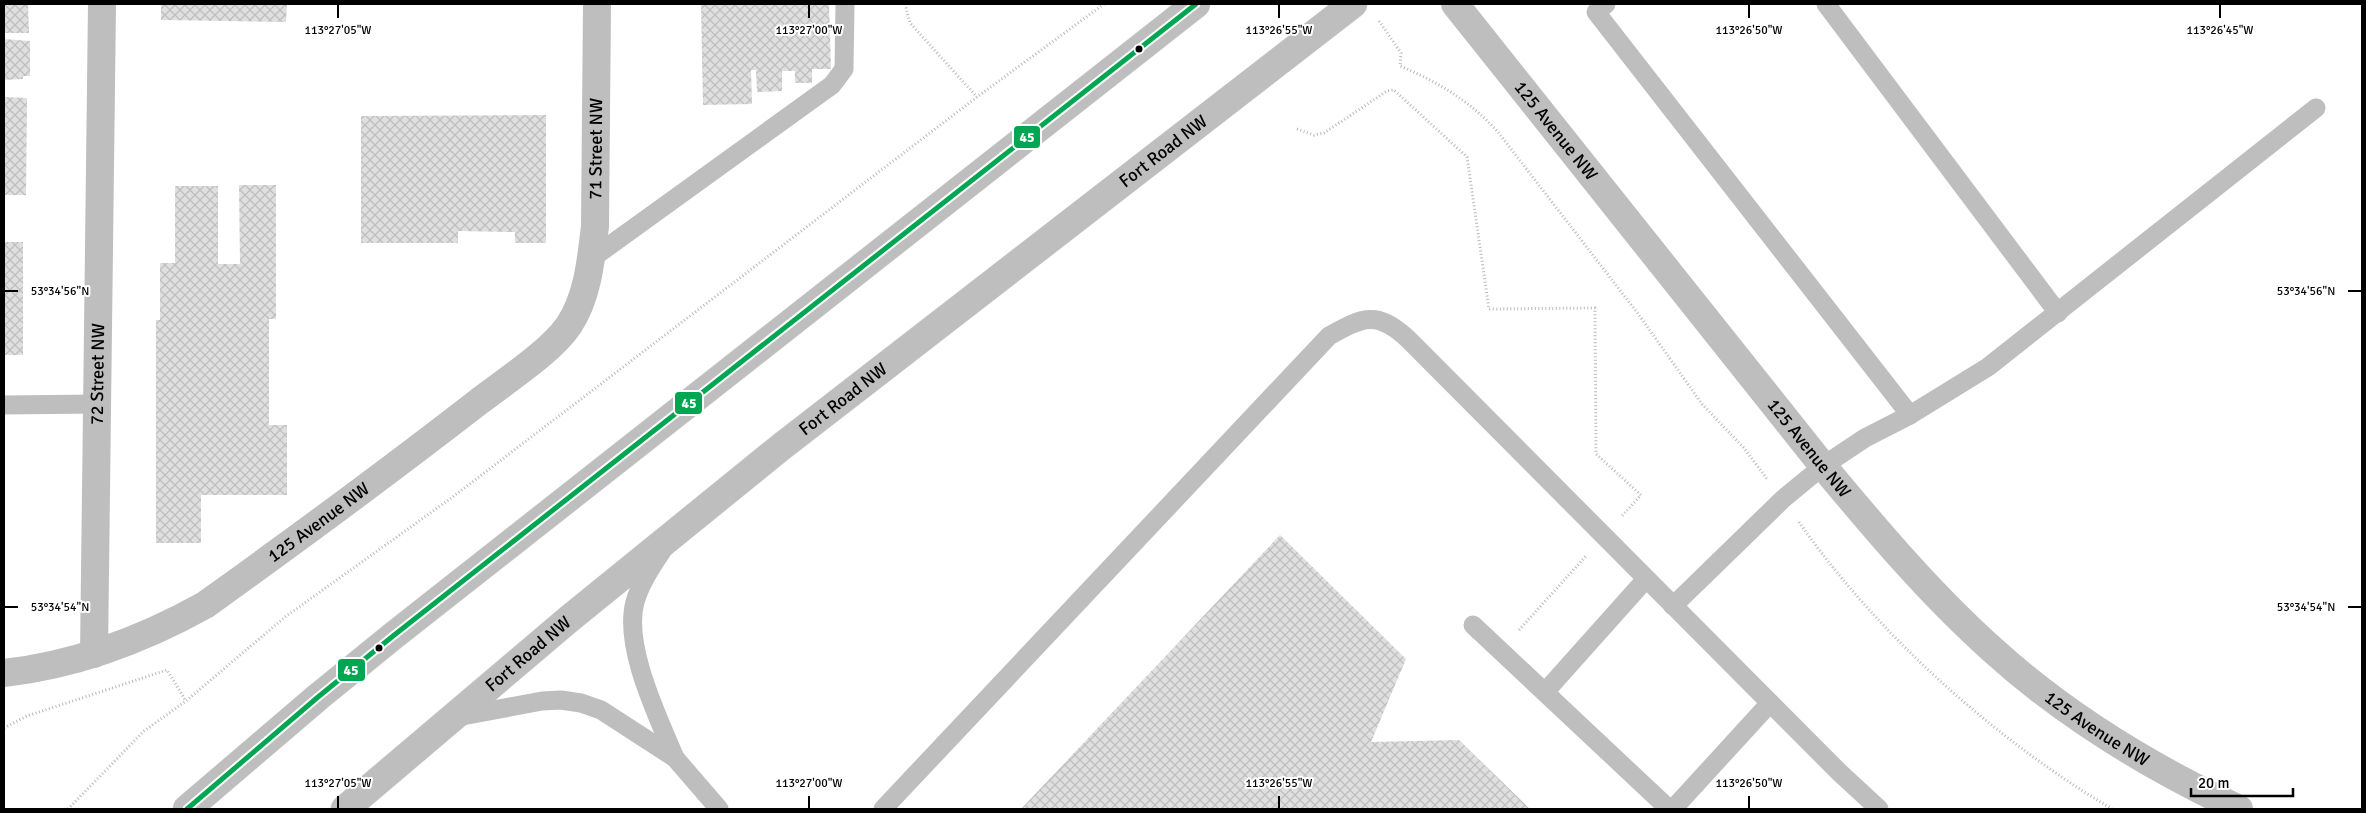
<svg xmlns="http://www.w3.org/2000/svg" width="2366" height="813" viewBox="0 0 2366 813" font-family="Signika,sans-serif">
<defs>
<pattern id="building-cross-hatch" width="8" height="8" patternUnits="userSpaceOnUse" patternTransform="scale(1.25)"><rect width="8" height="8" fill="#dfdfdf"/><path d="M0 0l8 8M0 8l8-8" fill="none" stroke="#bebebe"/></pattern>
</defs>
<rect width="100%" height="100%" fill="#fff"/>
<g fill="url(#building-cross-hatch)">
<path d="M4 4H28L29 33H4Z"/>
<path d="M161 4H287L286 22 161 20Z"/>
<path d="M701 4H829L831 69H812V83H795V71H782V91L757 92 756 70H751L752 104 703 105Z"/>
<path d="M4 39 30 41V76H23V79L4 80Z"/>
<path d="M4 97 27 98 26 195H4Z"/>
<path d="M546 115V243H515V232L458 231V243H361V116Z"/>
<path d="M239 185H276V319H269V425H287V495H201V543H156V320H160V263H175V186H218V264H240Z"/>
<rect x="4" y="242" width="19" height="113"/>
<path d="M1280 535 1406 659 1371 742 1459 740 1530 809H1021Z"/>
</g>
<g fill="none" stroke-linecap="round" stroke-linejoin="round">
<defs>
<g id="primary">
<path d="M187 809 318 697 393 636 1196 4"/>
<path id="s4" d="M345 809 569 619 781 447 1353 4"/>
</g>
</defs>
<use href="#primary" stroke="#dbdbdb" stroke-width="29"/>
<g stroke="#b9b9b9" stroke-width="3" stroke-dasharray="1 2.5" stroke-linecap="butt">
<path d="M905 4 910 23 977 97"/>
<path d="M1379 21 1401 53 1400 66C1438 82 1470 101 1498 132L1639 315 1702 404 1744 448 1767 479"/>
<path d="M1297 129 1314 135 1324 133 1387 91 1394 90 1467 157 1489 309 1595 308 1596 454 1641 495 1622 516"/>
<path d="M1799 522C1877 634 1994 739 2112 809"/>
<path d="M1519 630 1586 556"/>
<path d="M4 728 27 716 167 670 186 701"/>
<path d="M68 809 144 731 186 701 285 617 454 496 977 97 1104 4"/>
</g>
<g stroke="#bebebe" stroke-width="19">
<path d="M1606 4 1596 12 1910 415"/>
<path d="M1826 4 2058 313"/>
<path d="M591 259 832 85 844 69 845 4"/>
<path d="M4 405 97 404"/>
<path d="M662 551C652 566 640 584 635 602 623 646 658 717 675 758"/>
<path d="M1673 606 1783 499 1823 466 1865 438 1910 415 1988 367 2316 108"/>
<path d="M1473 625 1669 809"/>
<path d="M1545 692 1646 579"/>
<path d="M457 717 542 701 561 700 581 703 601 710 675 758 719 809"/>
<path d="M883 809 1329 336C1363 317 1377 310 1408 339L1839 772 1879 809"/>
<path d="M1673 809 1770 703"/>
</g>
<path stroke="#bebebe" stroke-width="28" id="s1" d="M94 654 102 4"/>
<g stroke="#bebebe" stroke-width="28">
<path id="s2" d="M1455 4 1823 466C1877 531 1932 596 1995 652 2067 717 2152 768 2239 809"/>
<path id="s3" d="M4 673C75 665 144 639 205 605 297 539 388 472 477 403 504 382 551 352 569 325 588 296 591 260 595 226L597 4"/>
</g>
<use href="#primary" stroke="#bebebe" stroke-width="28"/>
<defs>
<path id="bus-1" d="M187 809 318 697 393 636 1196 4"/>
</defs>
<use href="#bus-1" stroke="#fff" stroke-width="9"/>
<use href="#bus-1" stroke="#00a651" stroke-width="5"/>
</g>
<path fill="none" stroke="#000" stroke-width="2" d="M338 5V18M809 5V18M1279 5V18M1749 5V18M2220 5V18M5 291H18M2348 291H2361M5 607H18M2348 607H2361M338 796V808M809 796V808M1279 796V808M1749 796V808"/>
<g fill="#000" stroke="#fff" stroke-width="2">
<circle cx="1139" cy="49" r="4.5"/>
<circle cx="379" cy="648" r="4.5"/>
</g>
<g text-anchor="middle" stroke-width="4" stroke-linejoin="round" paint-order="stroke">
<g font-size="18" fill="#000" stroke="#fff">
<text dy="6" stroke="none"><textPath href="#s2" startOffset="162">125 Avenue NW</textPath></text>
<text dy="6" stroke="none"><textPath href="#s3" startOffset="854">71 Street NW</textPath></text>
<text dy="6" stroke="none"><textPath href="#s4" startOffset="1050">Fort Road NW</textPath></text>
<text dy="6" stroke="none"><textPath href="#s1" startOffset="280">72 Street NW</textPath></text>
<text dy="6" stroke="none"><textPath href="#s4" startOffset="645">Fort Road NW</textPath></text>
<text dy="6" stroke="none"><textPath href="#s2" startOffset="568">125 Avenue NW</textPath></text>
<text dy="6" stroke="none"><textPath href="#s3" startOffset="354">125 Avenue NW</textPath></text>
<text dy="6" stroke="none"><textPath href="#s4" startOffset="240">Fort Road NW</textPath></text>
<text dy="6" stroke="none"><textPath href="#s2" startOffset="972">125 Avenue NW</textPath></text>
</g>
</g>
<g font-size="12" text-anchor="middle" fill="#000" stroke="#fff" stroke-width="4" stroke-linejoin="round" paint-order="stroke">
<text x="338" y="34">113°27'05"W</text>
<text x="809" y="34">113°27'00"W</text>
<text x="1279" y="34">113°26'55"W</text>
<text x="1749" y="34">113°26'50"W</text>
<text x="2220" y="34">113°26'45"W</text>
<text x="60" y="295">53°34'56"N</text>
<text x="2306" y="295">53°34'56"N</text>
<text x="60" y="611">53°34'54"N</text>
<text x="2306" y="611">53°34'54"N</text>
<text x="338" y="787">113°27'05"W</text>
<text x="809" y="787">113°27'00"W</text>
<text x="1279" y="787">113°26'55"W</text>
<text x="1749" y="787">113°26'50"W</text>
</g>
<g stroke="#fff" stroke-width="2">
<rect x="1013" y="125" width="28" height="24" rx="5" fill="#00a651"/>
<rect x="674" y="391" width="29" height="24" rx="5" fill="#00a651"/>
<rect x="337" y="658" width="29" height="24" rx="5" fill="#00a651"/>
</g>
<g font-size="14" text-anchor="middle" font-weight="bold" fill="#fff">
<text x="1027" y="142">45</text>
<text x="689" y="408">45</text>
<text x="351" y="675">45</text>
</g>
<rect width="2366" height="813" fill="none" stroke="#000000" stroke-width="10"/>
<path d="M2191 788v8h102v-8" fill="none" stroke="#000000" stroke-width="2.5"/>
<text x="2198" y="788" font-size="15" fill="#000000" stroke="#ffffff" stroke-width="4" paint-order="stroke">20 m</text>
</svg>
